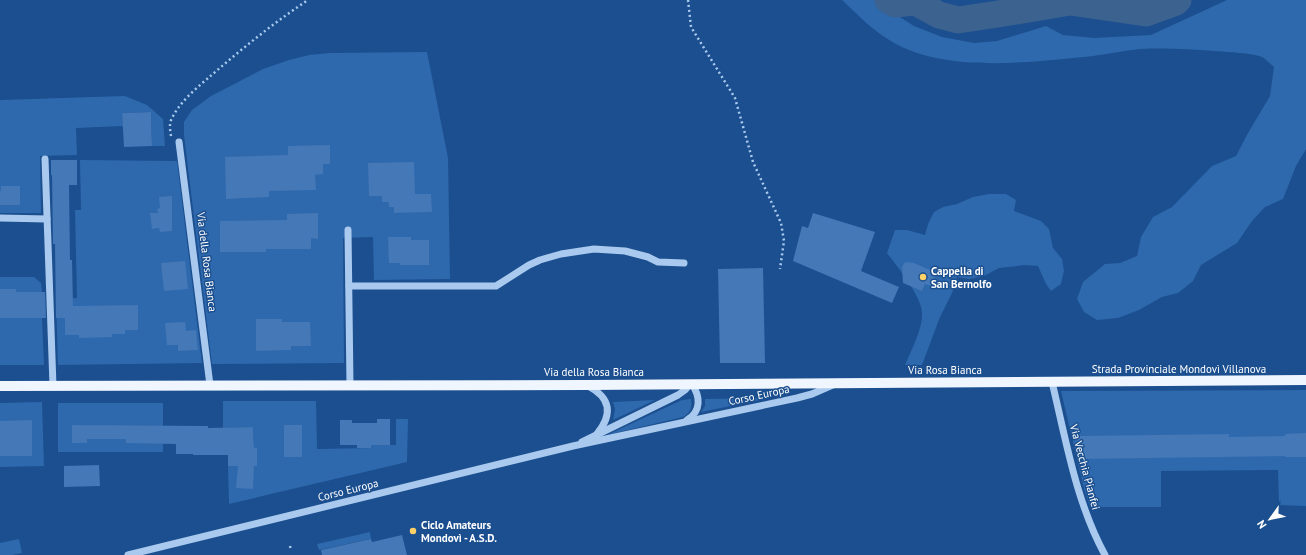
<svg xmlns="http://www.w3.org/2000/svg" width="1306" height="555" viewBox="0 0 1306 555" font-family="'PT Sans',sans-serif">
<rect width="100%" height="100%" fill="#1b4f8f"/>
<g fill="#2e69ad">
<path d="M842 0H878L895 14 914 26 942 37 974 43 997 41 1046 26 1063 35 1094 38 1151 35 1227 0H1306V149L1296 166 1283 199 1265 207 1252 221 1237 243 1201 265 1193 281 1178 293 1162 297 1139 310 1118 318 1097 320 1084 312 1077 299 1083 282 1105 264 1120 263 1137 256 1141 237 1153 217 1172 207 1212 166 1236 156 1248 133 1270 96 1274 67C1270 64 1266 59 1262 57 1253 53 1225 52 1214 51 1190 49 1165 48 1141 49 1125 50 1109 54 1093 56 1033 62 950 73 896 44 874 32 860 17 842 0Z"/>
<path d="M427 52 448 158 450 279 374 280 373 237 343 238 344 363 212 364 184 135V122L192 110 211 96 263 69 289 60 309 55 330 53Z"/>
<path d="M125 96 147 105 163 119 165 146H152L151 112 122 113 123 126 76 128 77 155 40 156 41 213H0V100Z"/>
<path d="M80 160 177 161 202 363 58 365 56 299 77 298 75 210H81Z"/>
<path d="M989 194H1006L1016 200 1014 211 1041 221 1049 229 1053 248 1062 259 1064 271 1061 284 1051 291 1046 284 1038 266 1026 265 999 268 984 276 969 279 957 277 952 293 940 317 922 365H905C911 351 923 328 922 313 922 297 897 266 887 253L895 230H907L925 235 928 224 934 212 943 207 957 204 973 197Z"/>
<path d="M0 277H34L41 283 42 292H16L0 289Z"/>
<path d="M0 318H42L44 365H0Z"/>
<path d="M1306 390V506L1279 505 1278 470 1161 471V507H1090L1084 489 1061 391Z"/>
<path d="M770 398 701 412 705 406V399Z"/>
<path d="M691 399C692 408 691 412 683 417L607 435 682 400Z"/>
<path d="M655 400 613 420 615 409 613 402Z"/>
<path d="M223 401H316L317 449 371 448V445H396V419H408L407 462 229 504 228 466H257V448H254L253 427 223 428Z"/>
<path d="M42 402 44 466 0 467V403Z"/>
<rect x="58" y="403" width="105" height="49"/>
<path d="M370 532 371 539 319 550 317 544Z"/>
<path d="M19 539 22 553 12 555H0V543Z"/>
</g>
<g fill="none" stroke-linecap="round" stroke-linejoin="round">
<path stroke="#3c6290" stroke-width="27" d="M888 0 895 4 915 2 939 15 958 20 998 14 1070 2 1146 13 1176 2 1178 0"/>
</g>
<g fill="#4478b7">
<path d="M151 112 152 146 124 147 122 113Z"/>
<path d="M330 145V164H323V174L315 175 316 190 269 191V197L226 199 225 157 288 155V146Z"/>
<path d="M51 160H77V185H69L70 260H72L73 306 138 305V330H125V334H112V337L79 338V335H65V318H56L55 244H53L52 175H51Z"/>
<path d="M414 162 415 194H431L432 212 394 213V207H389V202H382V196H369L368 163Z"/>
<path d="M1 186H20V205H0V191H1Z"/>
<path d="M172 196V231L160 232 159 228 152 229 150 213H158L157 209 160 208 159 197Z"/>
<path d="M318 213V239L311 238V249H266V252H220V221L287 220V214Z"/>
<path d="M813 213 875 232 861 271 899 287 892 303 793 261 802 226 808 228Z"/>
<path d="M388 237H411V240H429V265H400V263H389Z"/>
<path d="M185 261 188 289 164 291 161 263Z"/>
<path d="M905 262 914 263 937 273 931 286 925 284 922 291 903 283 902 267Z"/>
<path d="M763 268 765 363H720L718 269Z"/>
<path d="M0 289H16V292H45L46 318H0Z"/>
<path d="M256 319H282V322H310L311 346H291V350L256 351Z"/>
<path d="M185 322 186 331 196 330 198 350 178 351V345H167L165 323Z"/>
<path d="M377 419H390V445H371V448H357V445H340V420H352V423H377Z"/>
<path d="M32 420V456H0V421Z"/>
<path d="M72 425 208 426V428L253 427 254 448H257V466H254L253 489 236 488 238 466H228V455H193V454H176V444L126 443V439H87V443H72Z"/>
<rect x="284" y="425" width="18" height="32"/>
<path d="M1306 433V457H1285V456L1077 459V436L1229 434V437L1285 436V434Z"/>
<path d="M99 465 100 486 64 487V466Z"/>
<path d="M402 535 407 555H322L321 550 371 539 372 542Z"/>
</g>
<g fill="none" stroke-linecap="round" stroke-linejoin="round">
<g stroke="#a9c9ee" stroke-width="2.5" stroke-dasharray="2 3" stroke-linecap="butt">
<path d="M688 0 691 27 735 98 753 162 781 223 784 241 780 269"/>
<path d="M171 136C170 130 169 123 172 118 181 100 199 86 214 73 244 47 275 22 308 0"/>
<path d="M290 546 291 550"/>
</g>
<g stroke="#a9c9ee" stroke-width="7">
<path d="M179 142 210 385"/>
<path d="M45 159 53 386"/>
<path d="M0 218 47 219"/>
<path d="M348 230 350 385"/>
<path d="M349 286H496L529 265 540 260 561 254 594 249 625 251 648 257 658 262 684 263"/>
<path d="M1052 382C1066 440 1076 502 1105 555"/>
<path d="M588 386C611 398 613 414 597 434"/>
<path d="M687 420C702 411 700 396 692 384"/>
<path d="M582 442 678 395 685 390 690 384"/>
<path d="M128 555 573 446 797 398 812 394 835 384"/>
</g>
<path stroke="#f0f6ff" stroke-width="10" d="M0 386 586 385 1306 380"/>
</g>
<g fill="#ffd166" stroke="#1b4f8f" stroke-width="1.5">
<circle cx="923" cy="277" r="4"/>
<circle cx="413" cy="531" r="4"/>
</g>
<g text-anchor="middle" stroke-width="3" stroke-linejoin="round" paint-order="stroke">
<g font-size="11" fill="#fff" stroke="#1b4f8f">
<text transform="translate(207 262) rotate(83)" y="4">Via della Rosa Bianca</text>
<text x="1179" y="373">Strada Provinciale Mondovì Villanova</text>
<text x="945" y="374">Via Rosa Bianca</text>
<text x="594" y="376">Via della Rosa Bianca</text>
<text transform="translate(759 395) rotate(-12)" y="4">Corso Europa</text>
<text transform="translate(1085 467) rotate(75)" y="4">Via Vecchia Pianfei</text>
<text transform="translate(348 490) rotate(-14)" y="4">Corso Europa</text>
</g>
<g font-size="11" font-weight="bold" fill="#fff" stroke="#1b4f8f" text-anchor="start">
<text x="931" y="275">Cappella di<tspan x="931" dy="13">San Bernolfo</tspan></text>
<text x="421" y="529">Ciclo Amateurs<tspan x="421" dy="13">Mondovì - A.S.D.</tspan></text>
</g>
</g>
<g transform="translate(1270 519) rotate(237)" stroke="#1b4f8f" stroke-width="3" paint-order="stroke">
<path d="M0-3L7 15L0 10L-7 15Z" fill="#ffffff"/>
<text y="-6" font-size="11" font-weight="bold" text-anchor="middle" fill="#ffffff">N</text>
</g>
</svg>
